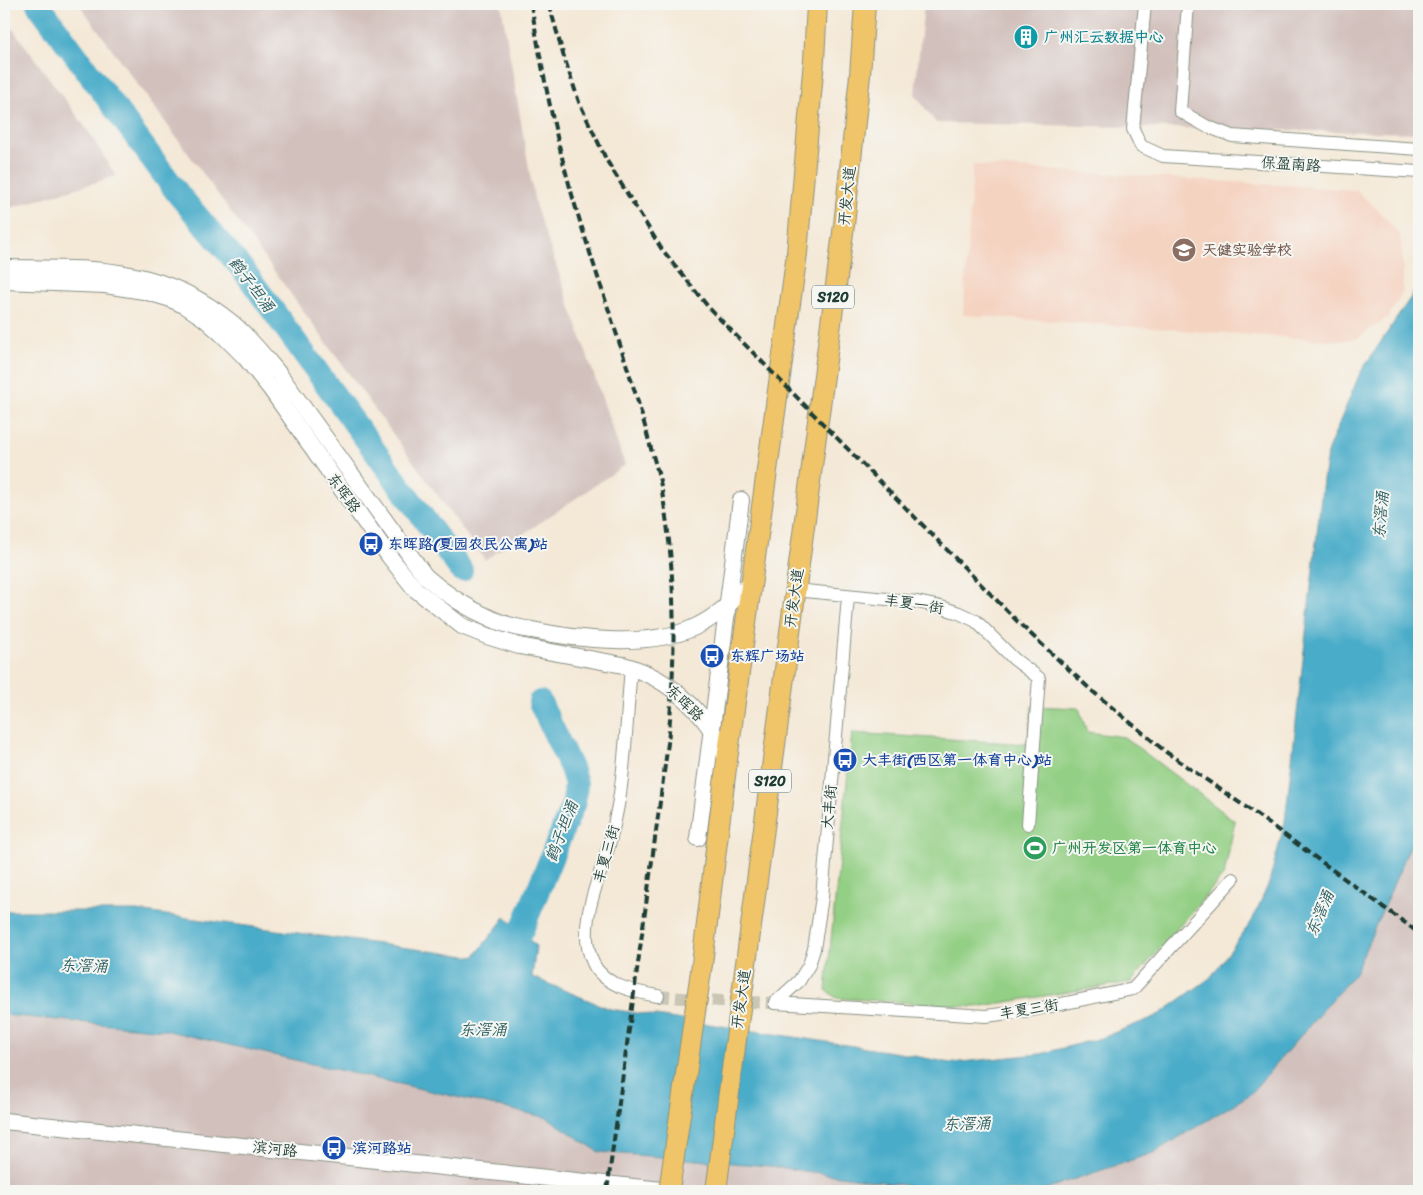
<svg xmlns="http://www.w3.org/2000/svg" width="1423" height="1195" viewBox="0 0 1423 1195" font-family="Sriracha,'LXGW WenKai TC',sans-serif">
<rect width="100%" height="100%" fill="#f6f6f2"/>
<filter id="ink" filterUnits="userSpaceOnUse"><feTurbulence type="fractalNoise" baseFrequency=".02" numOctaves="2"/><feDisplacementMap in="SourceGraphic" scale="10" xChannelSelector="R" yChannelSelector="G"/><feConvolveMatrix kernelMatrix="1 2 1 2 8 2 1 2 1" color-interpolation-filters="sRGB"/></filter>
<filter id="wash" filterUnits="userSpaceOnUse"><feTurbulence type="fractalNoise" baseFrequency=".0096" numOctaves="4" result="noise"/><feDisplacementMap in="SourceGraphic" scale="20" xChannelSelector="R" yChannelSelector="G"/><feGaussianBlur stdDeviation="1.12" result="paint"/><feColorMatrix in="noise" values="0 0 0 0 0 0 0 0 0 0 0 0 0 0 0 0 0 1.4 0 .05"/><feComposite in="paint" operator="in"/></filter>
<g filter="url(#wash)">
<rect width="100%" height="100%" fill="#f4e8d6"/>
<path fill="#f5d3c1" d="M973 165 1356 190 1379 211 1400 235 1403 266V292L1388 317 1358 338 1339 341 963 315Z"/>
<g fill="#d1c0bc">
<path d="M79 4H501L535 204 625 465 485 560Z"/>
<path d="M924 4H1419V133L936 123 915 94Z"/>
<path d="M4 17 91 135 116 176 4 210Z"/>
<path d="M1419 776V1191H1039L1153 1153 1249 1095 1355 973 1415 835Z"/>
<path d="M4 1015 164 1030 548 1118 600 1152 769 1166 933 1189 1009 1191H4Z"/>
</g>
<path fill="#93cf84" stroke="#59865c" d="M1032 706 1079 708 1087 732 1124 737 1235 821 1224 875 1131 982 976 1007 836 998 826 990 852 733 1028 744Z"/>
<path fill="#49acc9" stroke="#34747e" d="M1419 285V776L1415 835 1355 973 1249 1095 1153 1153 1039 1191 933 1189 769 1166 599 1152 548 1118 164 1030 4 1015V911H137L474 957 505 917 536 946 532 977 610 1009 899 1053 951 1063 1040 1054 1101 1038 1157 1016 1210 978 1252 921 1269 883 1285 822 1323 479 1328 450 1360 373Z"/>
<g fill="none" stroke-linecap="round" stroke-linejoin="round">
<g stroke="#49acc9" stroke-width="24">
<path d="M38 4 179 195 245 272 461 570"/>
<path d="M521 932 574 802 576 784 571 768 540 702"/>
</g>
</g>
</g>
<g filter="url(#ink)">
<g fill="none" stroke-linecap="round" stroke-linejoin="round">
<path stroke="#c9c6b6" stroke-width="12" stroke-dasharray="12 6" stroke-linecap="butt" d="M658 996 721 1001 775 1003"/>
<defs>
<g id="minor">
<path d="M1145 4 1133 129 1141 146 1163 156 1419 172"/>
<path d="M1188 4 1180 111 1206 126 1232 136 1419 149"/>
<path d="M795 590 917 602 941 607 959 613 976 621 1014 659 1039 678 1028 824"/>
<path d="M631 668C627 710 626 758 619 800 616 816 613 833 608 848 598 883 576 927 593 963 604 986 635 992 658 996"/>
<path d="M775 1003 986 1016 1032 1010 1133 989 1233 879"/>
<path d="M775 1003 799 981 809 965 814 949 822 897 848 597"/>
</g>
<g id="tertiary">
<path d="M4 268C91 269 161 264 232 323 250 338 264 356 279 374L425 576C445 594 467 608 492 619 505 625 519 628 532 630 578 640 651 648 695 627 717 617 734 600 751 583"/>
<path d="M4 281 105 285 144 291 168 298 186 306 204 318 222 334 245 357 270 388 389 556 415 589 462 626 487 636 519 646 623 665C670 678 709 714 727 760"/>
<path d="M698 838 741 500"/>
<path d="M4 1121 672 1191"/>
</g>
<g id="primary">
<path d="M702 964 727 760 797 253 814 60 817 4"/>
<path d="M745 971 844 225 860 75 865 4"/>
</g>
</defs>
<use href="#minor" stroke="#8a9285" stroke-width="14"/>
<use href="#tertiary" stroke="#8a9285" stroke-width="18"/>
<use href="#primary" stroke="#8a9285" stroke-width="22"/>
<use href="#minor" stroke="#fff" stroke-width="12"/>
<use href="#tertiary" stroke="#fff" stroke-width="16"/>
<use href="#primary" stroke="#f0c469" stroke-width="20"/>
<g stroke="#1f3d34" stroke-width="4" stroke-dasharray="8 4" stroke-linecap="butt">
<path d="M531 4C544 83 560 161 585 237 605 301 628 365 646 430 650 447 656 464 660 481 677 568 676 655 668 743L607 1191"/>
<path d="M549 4 563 54 579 102 607 161 661 248 709 308 1021 625 1091 690 1166 752 1253 812 1419 933"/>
</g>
<defs>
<g id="primary-bridge">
<path d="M669 1191 702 964"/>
<path d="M716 1191 745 971"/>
</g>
</defs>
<use href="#primary-bridge" stroke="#8a9285" stroke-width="22" stroke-linecap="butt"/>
<use href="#primary-bridge" stroke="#f0c469" stroke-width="20"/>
</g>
</g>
<defs>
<symbol id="building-disc" viewBox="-11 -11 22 22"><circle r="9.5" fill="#0f9aa8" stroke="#f6f6f2"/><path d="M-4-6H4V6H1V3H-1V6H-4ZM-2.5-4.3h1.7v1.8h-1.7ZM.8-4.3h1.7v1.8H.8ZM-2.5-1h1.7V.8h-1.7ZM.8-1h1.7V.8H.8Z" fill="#fff"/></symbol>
<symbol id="school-disc" viewBox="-11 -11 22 22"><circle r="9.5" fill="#8d6e63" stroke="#f6f6f2"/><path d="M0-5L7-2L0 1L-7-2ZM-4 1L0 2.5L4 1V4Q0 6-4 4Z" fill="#fff"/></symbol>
<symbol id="bus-disc" viewBox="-11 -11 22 22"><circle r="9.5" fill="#1a4fb4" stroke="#f6f6f2"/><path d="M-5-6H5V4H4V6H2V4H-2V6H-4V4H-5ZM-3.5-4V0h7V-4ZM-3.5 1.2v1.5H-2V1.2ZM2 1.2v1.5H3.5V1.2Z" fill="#fff"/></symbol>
<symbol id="stadium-disc" viewBox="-11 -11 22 22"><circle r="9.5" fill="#2e9e5b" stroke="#f6f6f2"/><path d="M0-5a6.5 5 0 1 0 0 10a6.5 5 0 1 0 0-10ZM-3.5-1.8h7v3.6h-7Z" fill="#fff"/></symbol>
</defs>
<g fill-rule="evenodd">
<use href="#building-disc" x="1012" y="23" width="28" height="28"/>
<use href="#school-disc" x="1170" y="236" width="28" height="28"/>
<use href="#bus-disc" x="357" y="530" width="28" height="28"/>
<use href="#bus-disc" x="698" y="642" width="28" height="28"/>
<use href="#bus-disc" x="831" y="746" width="28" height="28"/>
<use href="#stadium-disc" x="1021" y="834" width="28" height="28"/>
<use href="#bus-disc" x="320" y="1134" width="28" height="28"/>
</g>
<g text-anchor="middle" stroke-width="4" stroke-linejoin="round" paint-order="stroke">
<g fill="#f6f6f2" stroke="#60746d" stroke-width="1">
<rect x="812" y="285.5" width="42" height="23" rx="4"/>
<rect x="749" y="769.5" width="42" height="23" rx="4"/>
</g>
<g font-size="14" font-weight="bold" fill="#1f3d34">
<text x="833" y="302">S120</text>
<text x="770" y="786">S120</text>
</g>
<g font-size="15" font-weight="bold" fill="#0d838f" stroke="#f6f6f2" text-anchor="start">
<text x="1044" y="42">广州汇云数据中心</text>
</g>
<g font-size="15" fill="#1f3d34" stroke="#f6f6f2">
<text transform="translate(1291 164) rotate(4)" y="5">保盈南路</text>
<text transform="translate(847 196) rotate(-84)" y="5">开发大道</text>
<text transform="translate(344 493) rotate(54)" y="5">东晖路</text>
<text transform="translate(794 598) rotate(-82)" y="5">开发大道</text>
<text transform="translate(914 604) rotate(9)" y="5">丰夏一街</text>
<text transform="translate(685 703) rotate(44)" y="5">东晖路</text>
<text transform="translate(829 807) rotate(-85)" y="5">大丰街</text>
<text transform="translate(606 854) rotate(-74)" y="5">丰夏三街</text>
<text transform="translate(741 999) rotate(-82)" y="5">开发大道</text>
<text transform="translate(1029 1009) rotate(-9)" y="5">丰夏三街</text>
<text transform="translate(275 1149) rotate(6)" y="5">滨河路</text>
</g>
<g font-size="15" font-weight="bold" fill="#785e54" stroke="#f6f6f2" text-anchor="start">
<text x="1202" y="255">天健实验学校</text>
</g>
<g font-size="15" font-weight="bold" fill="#164399" stroke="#f6f6f2" text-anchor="start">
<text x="388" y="549">东晖路(夏园农民公寓)站</text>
<text x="730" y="661">东辉广场站</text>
<text x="862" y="765">大丰街(西区第一体育中心)站</text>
<text x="352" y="1153">滨河路站</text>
</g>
<g font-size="15" font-weight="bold" fill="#27864d" stroke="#f6f6f2" text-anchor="start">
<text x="1052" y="853">广州开发区第一体育中心</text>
</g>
<g font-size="16" font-style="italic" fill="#2c5e61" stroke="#f6f6f2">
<text transform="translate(252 284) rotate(53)" y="6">鹤子坦涌</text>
<text transform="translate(1380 515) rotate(-85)" y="6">东滘涌</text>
<text transform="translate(561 831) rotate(-69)" y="6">鹤子坦涌</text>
<text transform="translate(1319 913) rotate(-67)" y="6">东滘涌</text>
<text transform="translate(84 965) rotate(2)" y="6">东滘涌</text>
<text x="483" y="1035">东滘涌</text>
<text transform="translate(967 1123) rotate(-1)" y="6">东滘涌</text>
</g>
</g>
<rect width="1423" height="1195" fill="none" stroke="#f6f6f2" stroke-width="20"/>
</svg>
